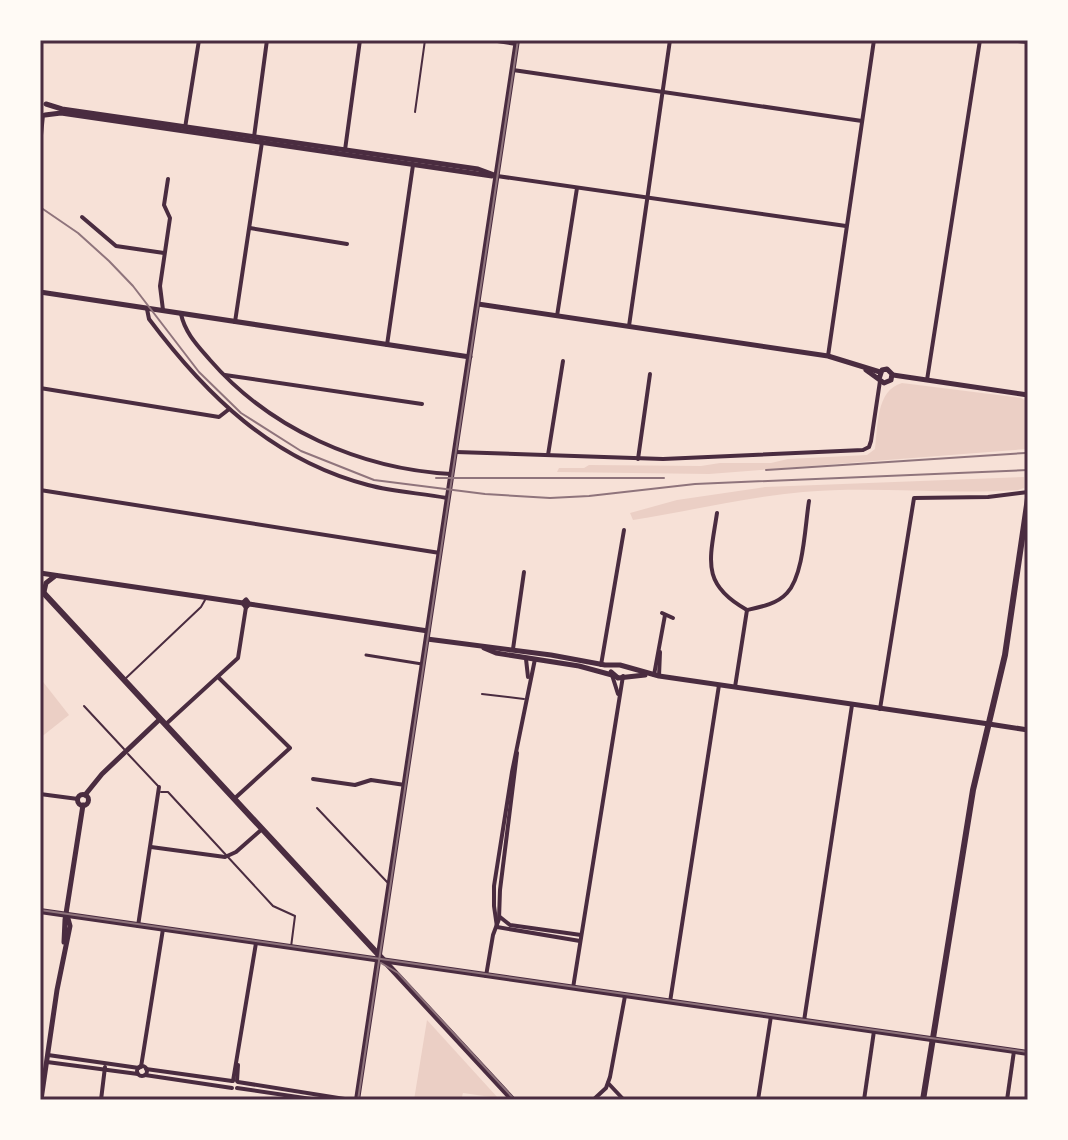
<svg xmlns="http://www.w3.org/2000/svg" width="1068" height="1140" viewBox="0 0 1068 1140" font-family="Roboto,sans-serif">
<rect width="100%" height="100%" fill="#f7e1d7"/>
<g fill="#ebcfc5">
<path d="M902 383 1021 398 1028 402 1026 449 709 474 557 472 559 468H584L589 465 701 466 720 463H771L788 459 867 455 875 449C878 426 876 390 902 383Z"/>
<path d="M1024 477V488L1018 490C947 495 875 486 803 492 746 497 690 511 633 520L630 513 677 500 765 487Z"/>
<path d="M40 678 69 715 40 738Z"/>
<path d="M427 1020 498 1098 463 1093 461 1100H414Z"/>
</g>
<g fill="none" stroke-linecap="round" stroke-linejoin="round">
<g stroke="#4a2c40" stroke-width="2">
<path d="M415 112 425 40"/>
<path d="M125 679 201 607 205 600"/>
<path d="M482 694 524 699"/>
<path d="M84 706 124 749"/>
<path d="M128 754 159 787"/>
<path d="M161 792H168L273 906 295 916 291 947"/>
<path d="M317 808 388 883"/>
</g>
<path stroke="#4a2c40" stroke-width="3" d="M366 655 422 664"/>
<g stroke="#4a2c40" stroke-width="4">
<path d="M491 40 516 44"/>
<path d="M513 70 862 121"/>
<path d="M185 128 199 40"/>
<path d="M254 137 267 40"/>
<path d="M40 145 43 115"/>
<path d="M345 150 360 40"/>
<path d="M497 176 846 226"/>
<path d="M82 217 116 246 164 253"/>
<path d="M250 228 347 244"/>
<path d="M147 309 149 319C206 395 272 460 368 485 394 492 420 493 447 498"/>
<path d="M163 310 160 286 170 218 164 205 168 179"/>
<path d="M181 314C185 333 198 346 210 360 270 429 360 469 451 474"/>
<path d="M557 316 577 188"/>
<path d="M235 322 262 142"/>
<path d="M629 326 670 40"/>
<path d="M387 345 413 165"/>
<path d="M828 356 874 40"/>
<path d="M225 375 422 404"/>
<path d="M927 380 980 40"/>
<path d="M40 388 219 417 228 410"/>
<path d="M456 452 663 459 863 450 869 447 871 441 880 381"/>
<path d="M548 455 563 361"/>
<path d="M638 459 650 374"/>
<path d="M40 490 440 553"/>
<path d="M717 513C710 560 700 584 747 610 761 607 777 604 787 593 804 575 805 525 809 501"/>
<path d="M662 613 673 618"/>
<path d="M513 649 524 572"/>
<path d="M526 659 528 677"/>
<path d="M601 665 624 530"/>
<path d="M612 675 618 694"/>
<path d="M654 675 665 615"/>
<path d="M659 676 660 652"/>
<path d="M218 677 290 748 234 799"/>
<path d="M735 687 747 610"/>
<path d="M880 709 914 498 988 497 1028 492"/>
<path d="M166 724 238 658 246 607"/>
<path d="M313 779 355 785 371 780 405 785"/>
<path d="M40 794 78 799"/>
<path d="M151 847 225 857 236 852 261 830"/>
<path d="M500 917 510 925 581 935"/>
<path d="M138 926 159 787"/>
<path d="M497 927 494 906V886L512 772 535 659"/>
<path d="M497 927 580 941"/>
<path d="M486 976 493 935 499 919 500 890 517 753"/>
<path d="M573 988 623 676"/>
<path d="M670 1002 719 685"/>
<path d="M804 1021 852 705"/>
<path d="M48 1055 139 1068"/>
<path d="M47 1062 138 1074"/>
<circle cx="142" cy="1071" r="5"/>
<path d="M141 1067 163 929"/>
<path d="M146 1069 232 1081"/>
<path d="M145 1075 232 1088"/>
<path d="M233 1081 256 943"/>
<path d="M237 1081 238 1065"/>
<path d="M238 1082 351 1100"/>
<path d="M608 1083 624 1100"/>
<path d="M237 1088 318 1100"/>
<path d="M101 1100 105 1067"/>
<path d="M593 1100 606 1088 610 1077 625 996"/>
<path d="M758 1100 771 1016"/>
<path d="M864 1100 874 1031"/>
<path d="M1007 1100 1014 1051"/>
</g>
<g stroke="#4a2c40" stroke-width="5">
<path d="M46 104 62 109 478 169 497 176"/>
<path d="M40 113 41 114"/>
<path d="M45 115 61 113 492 176"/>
<path d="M40 292 470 357"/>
<path d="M478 304 828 356 880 372"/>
<path d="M866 370 884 383 891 380 892 374 887 369 882 370 879 379"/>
<path d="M893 375 1028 395"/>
<path d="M40 573 243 603"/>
<path d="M44 592 46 583 55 576"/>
<path d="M249 604 246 600 243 603 246 607 249 604 428 631"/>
<path d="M989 724 1028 730"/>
<circle cx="83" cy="800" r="5.5"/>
<path d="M85 795 102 774 160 719"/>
<path d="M64 942 65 920 83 805"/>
<path d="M41 1100 57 990 70 926 67 915"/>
</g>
<g stroke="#4a2c40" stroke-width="5">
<path d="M427 639 551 655 605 665H620L659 676 989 724"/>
<path d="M484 648 496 653 579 666 612 675"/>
<path d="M611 672 618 678 645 675"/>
</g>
<g stroke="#4a2c40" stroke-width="6">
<path d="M1018 40 1028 41"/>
<path d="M40 589 513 1100"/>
<path d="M40 911 1028 1053"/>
<path d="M357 1100 517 40"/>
<path d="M923 1100 973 790 1005 655 1028 498"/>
</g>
<g stroke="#8f747c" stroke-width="2">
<path d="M40 910 1028 1052"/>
<path d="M381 963 398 973 515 1100"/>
<path d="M358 1100 518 40"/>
</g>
<g stroke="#8f747c" stroke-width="2">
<path d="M40 207 78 233 109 261 133 286 199 372 241 413 301 451 374 480 485 494 550 498 589 496 695 484 1028 470"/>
<path d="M766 470 1025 453"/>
<path d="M436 478H664"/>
</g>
</g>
<rect width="1068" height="1140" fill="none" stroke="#fffaf5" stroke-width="84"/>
<rect x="42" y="42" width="984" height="1056" fill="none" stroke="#4a2c40" stroke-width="3"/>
</svg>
